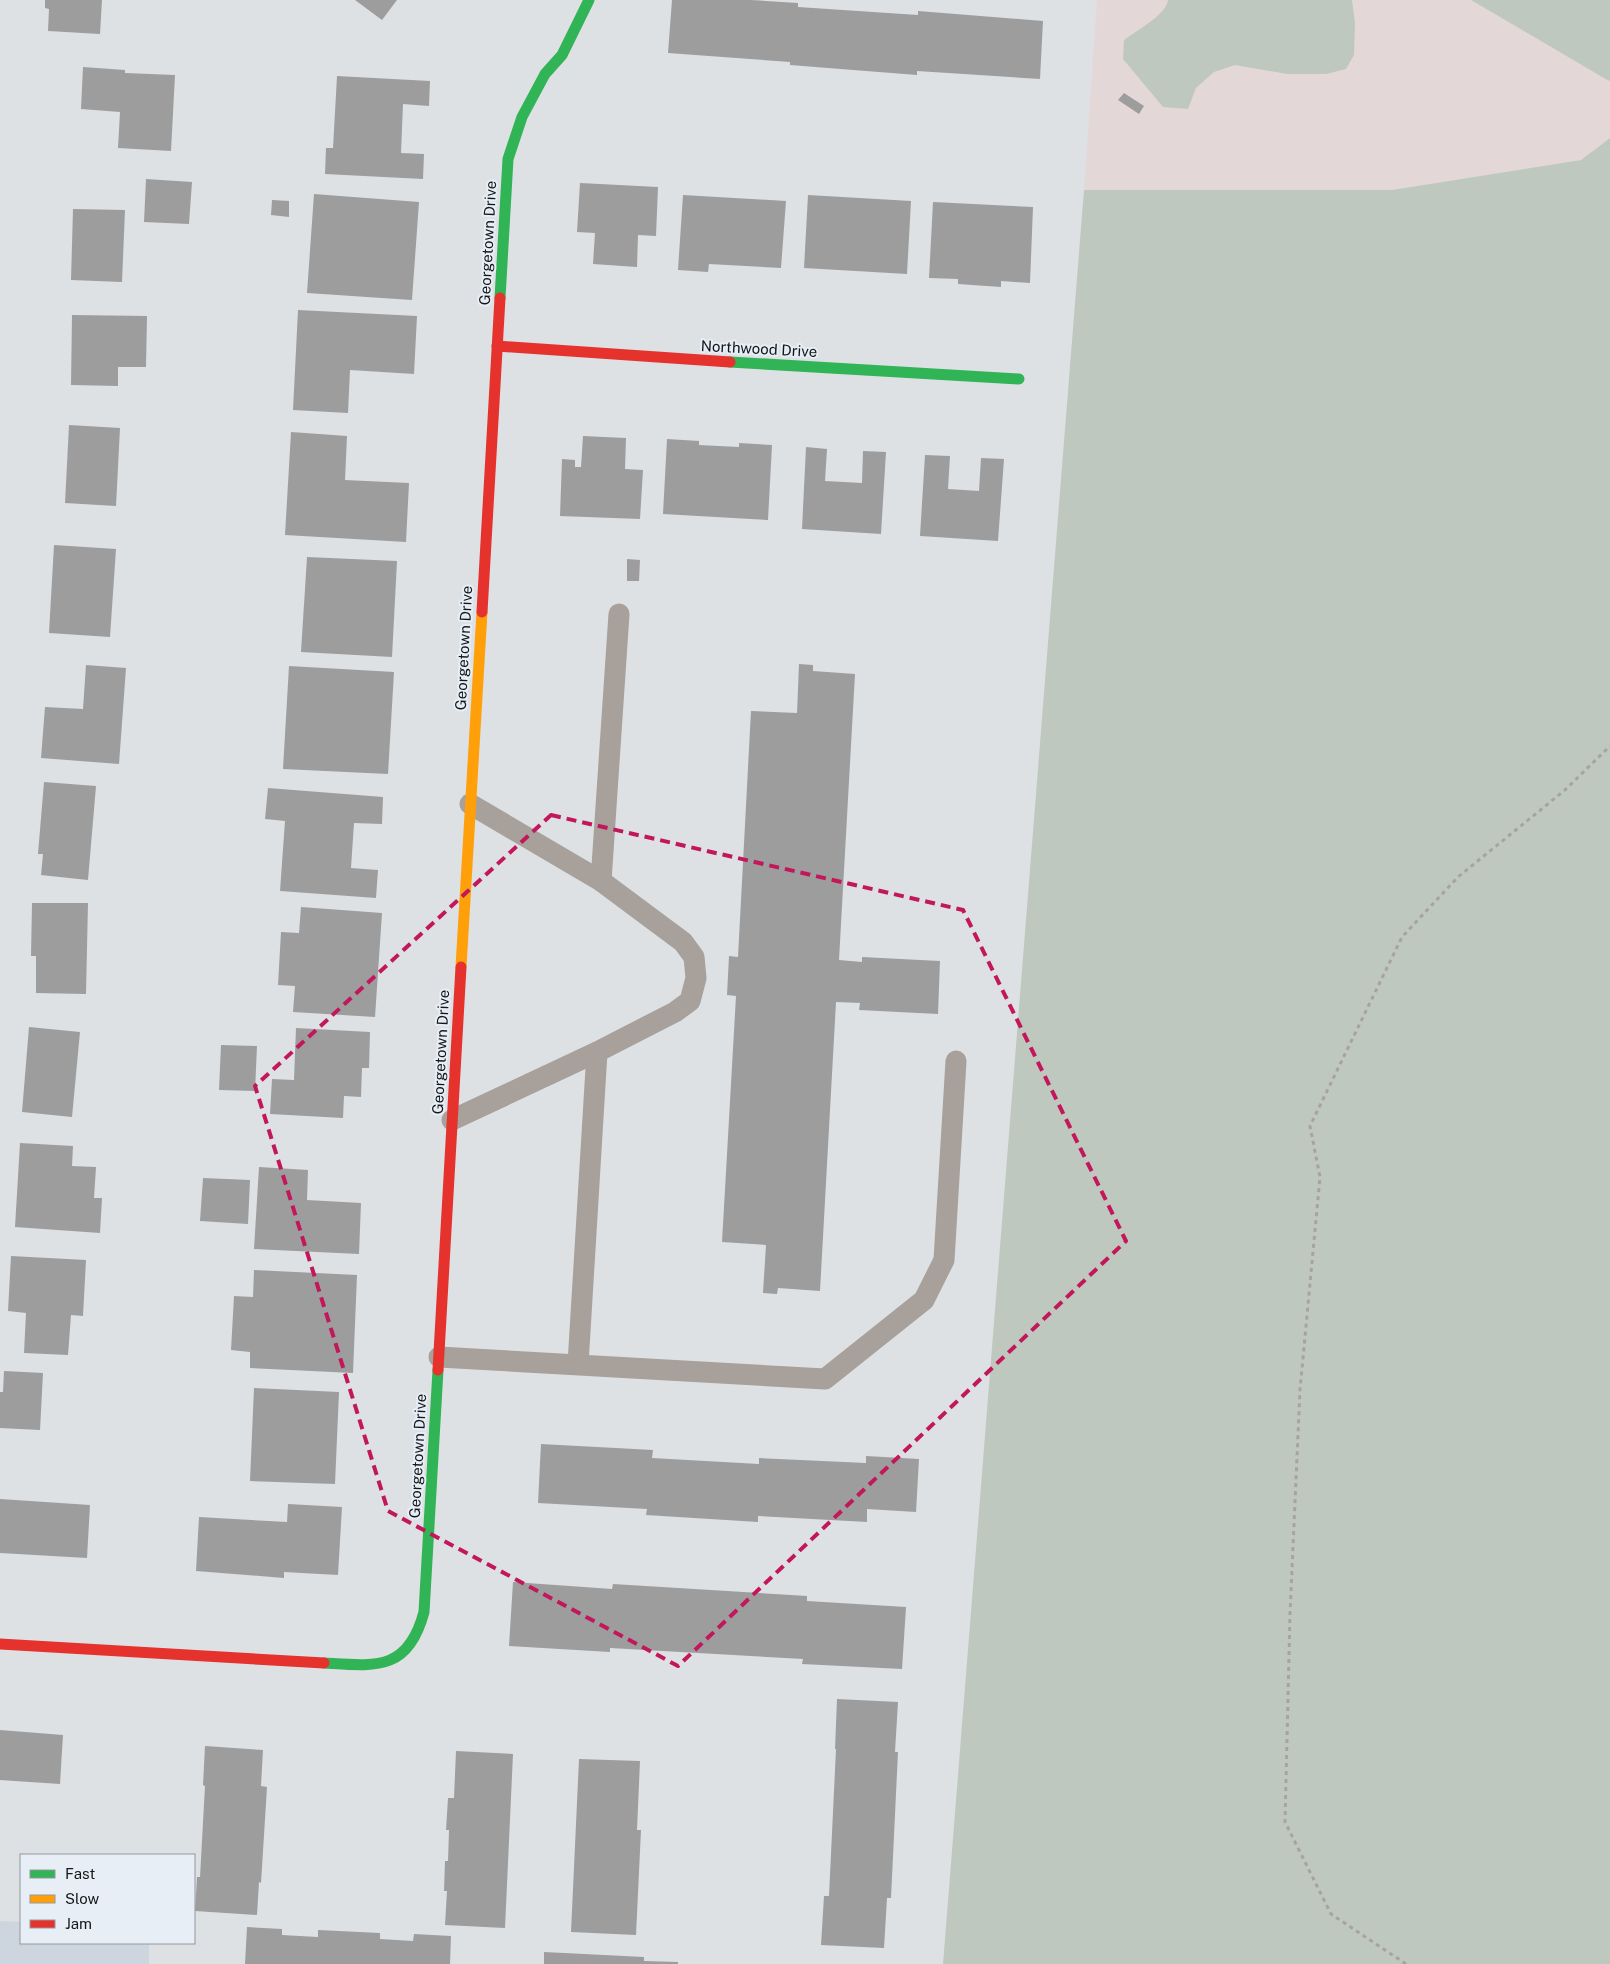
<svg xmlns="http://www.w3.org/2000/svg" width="1610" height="1964" viewBox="0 0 1610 1964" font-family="'Public Sans',sans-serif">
<rect width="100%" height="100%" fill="#dde1e4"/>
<path fill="#cdd6de" d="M0 1921 21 1922V1943H149V1964H0Z"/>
<path fill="#e4d7d8" d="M1097 0H1610V138L1581 160 1392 190H1084Z"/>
<g fill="#bfc8bf">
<path d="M1168 0H1352L1355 23 1354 55 1346 69 1326 74H1287L1235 65 1214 72 1196 88 1188 109 1163 107 1123 59 1124 40C1136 31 1166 15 1168 0Z"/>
<path d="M1471 0H1610V79L1609 81Z"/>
<path d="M1610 138V1964H943L1084 190H1392L1581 160Z"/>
</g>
<g fill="#9d9d9e">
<path d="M45 0H102L100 34 48 31 49 9 45 8Z"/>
<path d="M355 0H397L382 20Z"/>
<path d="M672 0H751L798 3V7L918 15V11L1043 21 1040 79 917 71V75L790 65V62L668 53Z"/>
<path d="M83 67 125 70V73L175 75 171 151 118 148 120 112 81 109Z"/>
<path d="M337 76 430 81 429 106 403 104 401 153 424 154 423 179 325 174 326 148H333Z"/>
<path d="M1124 93 1144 106 1139 114 1118 100Z"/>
<path d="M146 179 192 182 189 224 144 222Z"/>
<path d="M580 183 658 187 656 236 638 235 637 267 593 264 595 233 577 232Z"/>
<path d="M314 194 419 202 412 300 307 293Z"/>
<path d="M683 195 786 201 781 268 709 264 708 272 678 270Z"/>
<path d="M808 195 911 201 907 274 804 268Z"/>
<path d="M272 200 289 201V217L271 215Z"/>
<path d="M933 202 1033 207 1030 283 1001 281V287L958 284V279L929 278Z"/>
<path d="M73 209 125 210 122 282 71 280Z"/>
<path d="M298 310 417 316 414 374 350 370 348 413 293 410Z"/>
<path d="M72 315 147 316 146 367H118V386L71 385Z"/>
<path d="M69 425 120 428 116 506 65 503Z"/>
<path d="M291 432 347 436 345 480 409 483 406 542 285 535Z"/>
<path d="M583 436 626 438 625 469 643 470 640 519 560 516 562 459 575 460V467H581Z"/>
<path d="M667 439 699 441V445L739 447V443L772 445 768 520 663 514Z"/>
<path d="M806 447 827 449 825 481 862 483 863 451 886 452 881 534 802 529Z"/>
<path d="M925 455 950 456 948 489 979 491 981 458 1004 459 998 541 920 536Z"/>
<path d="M54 545 116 549 110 637 49 633Z"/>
<path d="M307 557 397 561 392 657 301 652Z"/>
<path d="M627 559 640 560 639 581H627Z"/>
<path d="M799 664 813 665V671L855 674 839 960 862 962V957L940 961 938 1014 859 1010 860 1003 836 1002 820 1291 778 1288 777 1294 763 1293 766 1245 722 1242 736 996 727 995 729 956 738 957 751 711 797 713Z"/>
<path d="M86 665 126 668 119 764 41 758 45 707 83 709Z"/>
<path d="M289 666 394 672 388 774 283 769Z"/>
<path d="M44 782 96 786 88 880 41 875 43 854H38Z"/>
<path d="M268 788 383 797 382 824 354 823 351 868 378 870 376 898 280 891 285 821 265 819Z"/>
<path d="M32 903H88L86 994 36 993V956H31Z"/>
<path d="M301 907 382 913 375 1017 293 1012 295 986 278 985 281 932 299 933Z"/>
<path d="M29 1027 80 1032 72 1117 22 1112Z"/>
<path d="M296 1028 370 1032 369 1068H362L361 1097 344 1096 343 1118 270 1114 272 1079 294 1080Z"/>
<path d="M221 1045 257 1046 255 1091 219 1090Z"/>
<path d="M20 1143 73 1146 72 1166 96 1167 94 1198H102L100 1233 15 1227Z"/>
<path d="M259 1167 308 1170 307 1200 361 1203 359 1254 254 1249Z"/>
<path d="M203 1178 250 1180 248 1224 200 1221Z"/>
<path d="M11 1256 86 1260 83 1316 71 1315 68 1355 24 1353 26 1313 8 1311Z"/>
<path d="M254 1270 357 1275 353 1373 250 1368V1352L231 1350 234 1296 253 1297Z"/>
<path d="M4 1371 43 1373 40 1430 0 1428V1392H3Z"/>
<path d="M254 1388 339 1392 335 1484 250 1481Z"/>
<path d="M541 1444 653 1450 652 1458 759 1464V1458L866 1463V1456L919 1459 916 1512 867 1509V1522L758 1516V1522L646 1515 647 1509 538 1503Z"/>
<path d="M0 1499 90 1505 87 1558 0 1553Z"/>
<path d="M288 1504 342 1507 338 1575 284 1572V1578L196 1571 199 1517 287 1522Z"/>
<path d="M513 1582 612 1589 613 1584 807 1596V1601L906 1607 902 1669 802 1664 803 1659 610 1648V1652L509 1646Z"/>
<path d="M837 1699 898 1702 895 1752H898L891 1898H887L884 1948 821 1945 824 1896H829L836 1749H835Z"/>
<path d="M0 1730 63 1735 60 1784 0 1780Z"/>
<path d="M205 1746 263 1750 261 1786 267 1787 261 1883 259 1882 257 1915 195 1911 197 1877H200L205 1786 203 1785Z"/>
<path d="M456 1751 513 1754 505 1928 445 1925 447 1891H444L445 1861H448L449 1830H446L448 1798H454Z"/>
<path d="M579 1759 640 1761 637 1830H641L636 1935 571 1932Z"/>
<path d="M247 1927 282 1929V1935L318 1937V1930L380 1933V1939L413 1941 414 1934 451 1936 450 1964H245Z"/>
<path d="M544 1952 644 1957V1961L678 1962V1964H544Z"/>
</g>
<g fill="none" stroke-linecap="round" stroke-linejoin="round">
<path stroke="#a7a3a0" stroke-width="3" stroke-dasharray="4 4" stroke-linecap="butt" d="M1406 1964 1331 1914 1285 1822 1290 1614 1300 1390 1320 1177 1310 1126 1402 937 1458 877 1565 790 1610 746"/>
<g stroke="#a8a09a" stroke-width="21">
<path d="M601 881 619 614"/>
<path d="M452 1120 597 1052 675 1012 690 1001 696 978 694 957 683 942 601 881 470 804"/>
<path d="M439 1357 825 1379 924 1300 944 1260 956 1061"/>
<path d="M578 1364 597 1052"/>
</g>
<g stroke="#30b455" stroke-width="11">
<path d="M500 298 508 159 522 117 545 74 562 55 589 0"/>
<path d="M730 362 1019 379"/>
<path d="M324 1663C375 1666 408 1672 424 1612L438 1370"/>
</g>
<path stroke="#ff9f0a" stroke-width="11" d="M461 967 482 612"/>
<g stroke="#e5322d" stroke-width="11">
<path d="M497 346 730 362"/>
<path d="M482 612 500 298"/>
<path d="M438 1370 461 967"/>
<path d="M0 1644 324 1663"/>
</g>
</g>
<path fill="none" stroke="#c2185b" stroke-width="4" stroke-dasharray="10 6" stroke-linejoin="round" d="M551 815 963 910 1126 1241 678 1666 388 1511 255 1086Z"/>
<g text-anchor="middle" stroke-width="4" stroke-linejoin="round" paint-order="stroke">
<g font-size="15" fill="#141719" stroke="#e7eef5">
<text transform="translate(488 243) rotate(-87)" y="5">Georgetown Drive</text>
<text transform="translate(759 349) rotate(3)" y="5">Northwood Drive</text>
<text transform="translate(464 648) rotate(-87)" y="5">Georgetown Drive</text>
<text transform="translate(441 1052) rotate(-87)" y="5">Georgetown Drive</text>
<text transform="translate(418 1456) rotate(-87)" y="5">Georgetown Drive</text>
</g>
</g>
<rect x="20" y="1854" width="175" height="90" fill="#e7eef5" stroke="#93989d"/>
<rect x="30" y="1870" width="25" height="8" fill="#30b455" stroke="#93989d"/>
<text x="65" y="1879" font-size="15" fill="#141719">Fast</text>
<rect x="30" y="1895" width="25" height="8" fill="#ff9f0a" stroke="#93989d"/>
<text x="65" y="1904" font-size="15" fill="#141719">Slow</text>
<rect x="30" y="1920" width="25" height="8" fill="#e5322d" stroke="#93989d"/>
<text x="65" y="1929" font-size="15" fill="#141719">Jam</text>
</svg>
